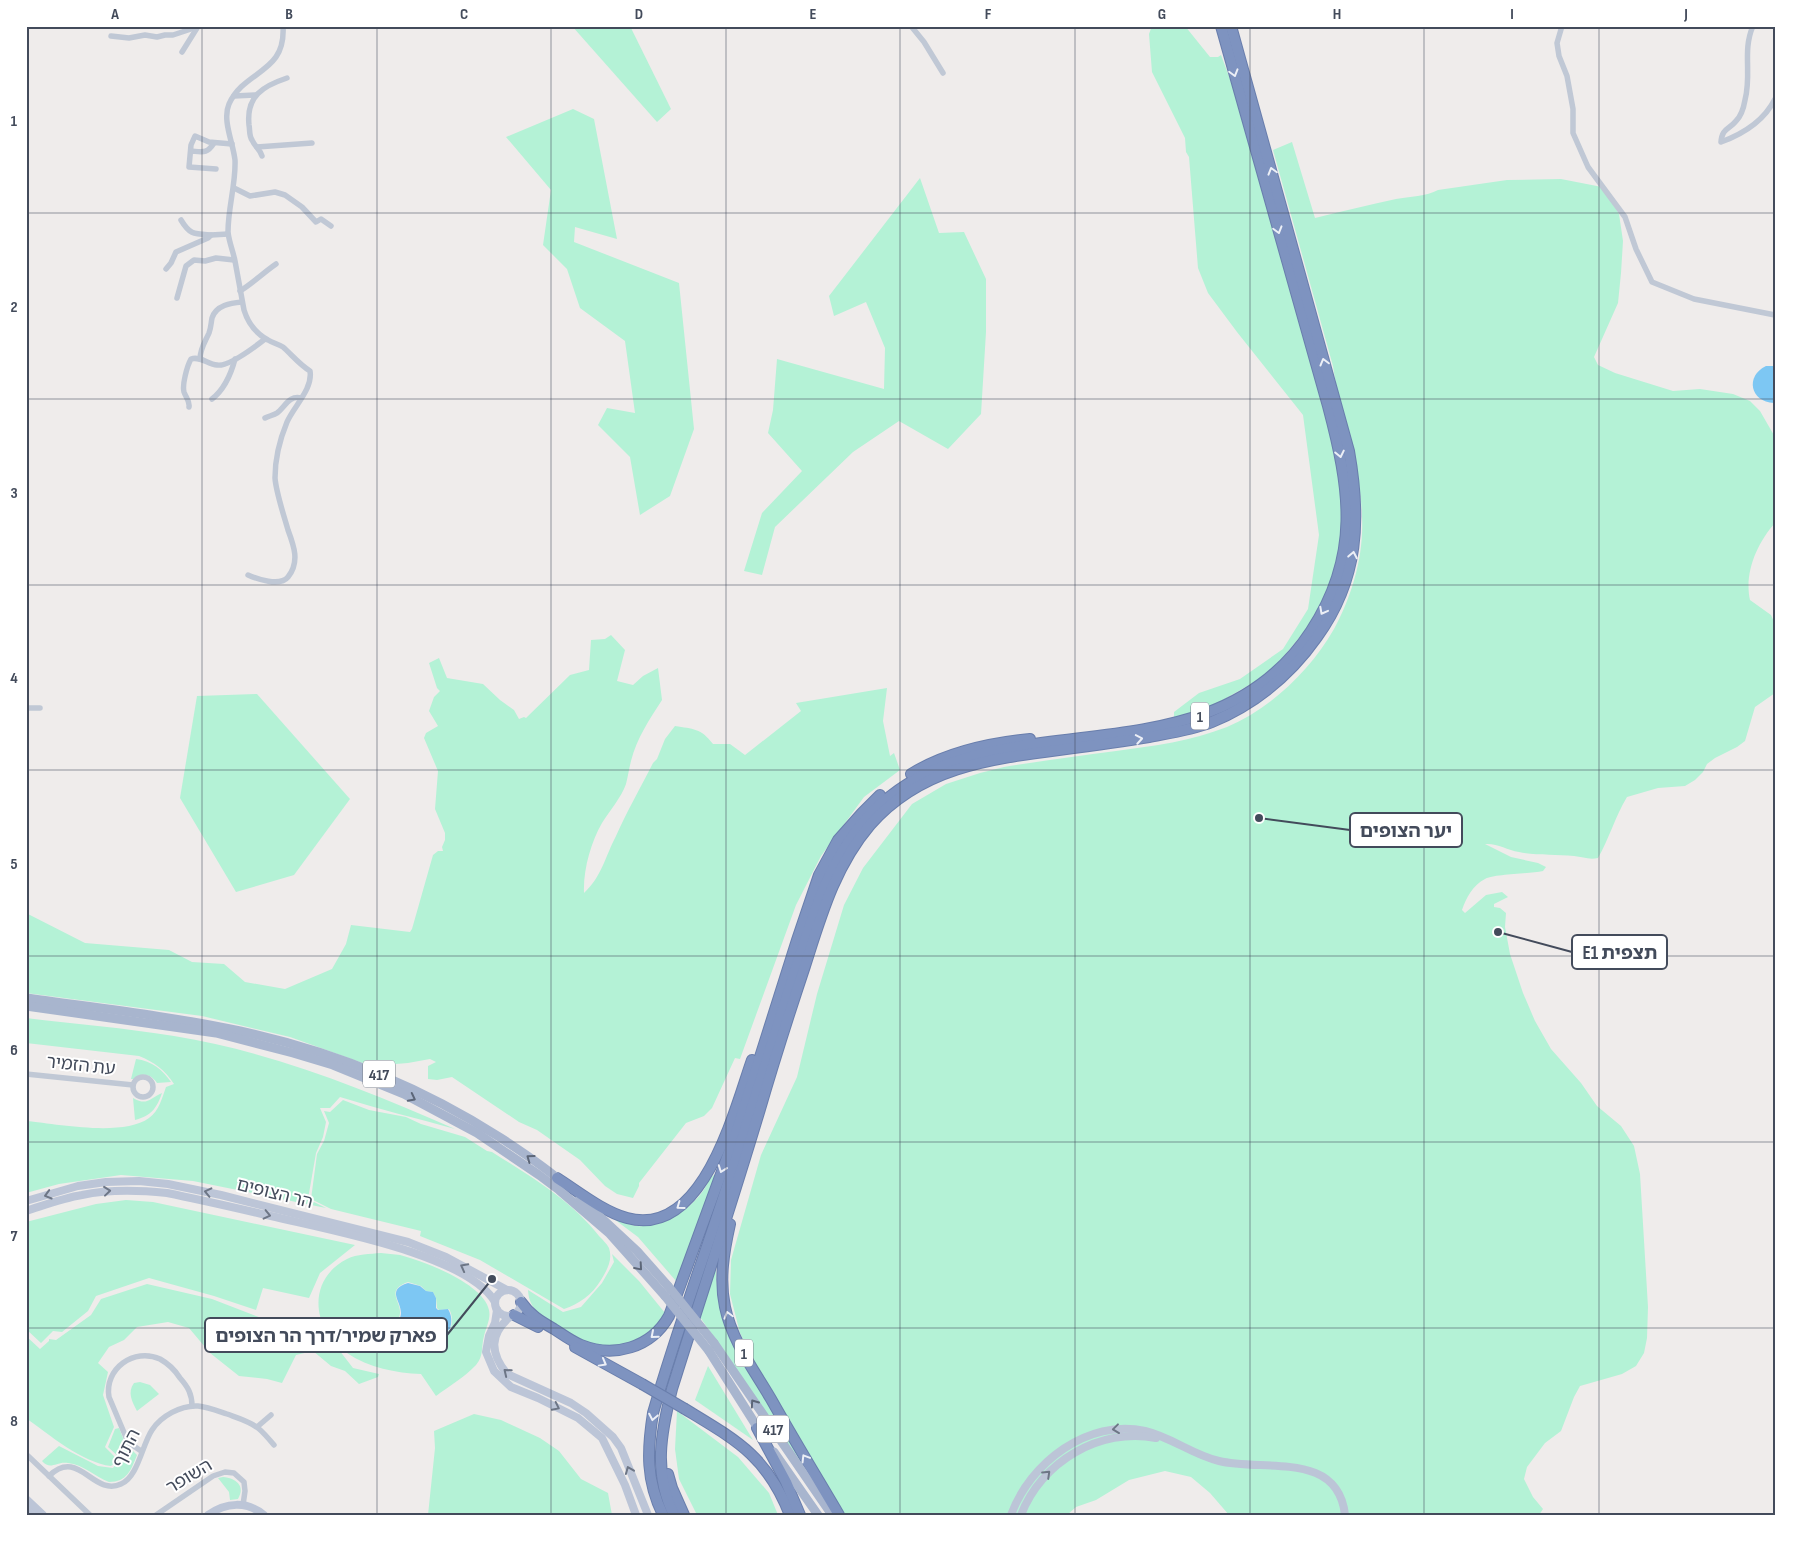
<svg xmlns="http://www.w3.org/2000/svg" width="1801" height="1541" viewBox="0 0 1801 1541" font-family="'Sofia Sans Condensed','Noto Sans Hebrew',sans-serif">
<rect width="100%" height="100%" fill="#efeceb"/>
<g fill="#b4f2d6" fill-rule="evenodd">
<path d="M572 26H630L671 109 657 122Z"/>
<path d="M1152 26H1185L1210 57H1218L1221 55 1236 95 1339 465 1343 533 1330 586 1313 621 1270 673 1195 716 1174 719V712L1199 693 1240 679 1283 649 1308 609 1319 535 1303 415 1237 332 1208 293 1198 268 1189 157 1186 152 1185 138 1152 72 1149 34Z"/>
<path d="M573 109 594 119 617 239 575 227 574 242 679 283 694 429 670 496 640 515 630 457 598 425 607 408 635 413 625 341 580 308 567 269 543 245 551 190 506 137Z"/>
<path d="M1292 142 1315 218C1342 211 1369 205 1396 199 1409 197 1427 196 1438 190L1507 180 1561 179 1607 188 1606 190 1619 214 1623 241 1621 273 1618 303 1594 357 1598 365 1615 373 1673 391 1700 389 1733 394 1750 401 1760 411 1775 437V523C1757 543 1744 573 1750 600L1771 615 1775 624V693L1755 707 1745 741 1737 747 1715 758 1707 764 1703 772 1695 780 1685 786 1658 788 1627 797C1615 817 1609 839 1598 858 1589 860 1583 857 1574 856 1556 854 1537 856 1519 852 1507 850 1497 843 1485 844L1511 857 1538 863 1546 867 1543 871C1529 874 1494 874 1485 879 1473 885 1466 898 1462 910L1465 913 1486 895 1502 892 1508 897 1494 904V907L1500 908 1506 913 1505 927 1510 954 1523 993 1535 1021 1551 1049 1581 1083 1597 1106 1621 1126 1634 1146 1640 1174 1648 1307 1647 1338 1644 1353 1636 1366 1622 1374 1580 1386 1574 1397 1561 1431 1545 1443 1527 1467 1524 1479 1533 1497 1543 1509 1539 1515H1229L1210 1493 1191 1477 1165 1471 1129 1480 1096 1500 1076 1507 1067 1515H844L755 1365 740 1333 730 1294 731 1260 761 1155 797 1077 817 994 844 905 863 868 912 804 946 784 980 773 1004 767C1041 761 1079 756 1116 751 1154 746 1191 741 1227 727 1271 708 1310 671 1334 629 1352 596 1364 556 1362 517 1361 465 1340 416 1333 366L1273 150Z"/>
<path d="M920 178 939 233 964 232 986 279V332L981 414 948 449 899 421 853 452 775 527 762 575 744 571 762 513 802 471 768 433 773 410 777 359 884 389 885 348 866 302 834 316 829 296Z"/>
<path d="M611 635 625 650 617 681 633 685 643 676 658 668 662 700C649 720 637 738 631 761 629 769 628 776 626 784 621 798 610 810 602 823 591 842 583 870 584 893 602 876 605 857 616 836 627 811 641 787 653 763L657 759 665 739 675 726C693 729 701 728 713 744H730L745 755 801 711 796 703 887 688 883 721 890 756 894 753 900 770 864 797 821 856 796 905 740 1059 735 1058 712 1108 704 1116 686 1123 639 1183V1186L633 1198 617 1194 605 1186 580 1160 537 1130 519 1122 452 1077 437 1080 428 1079V1066L436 1062 430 1059 408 1063 371 1066 290 1037 202 1016 26 993V913L85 943 169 950 192 962 224 964 245 982 285 989 332 969 346 944 351 925 410 932 412 929 433 855 438 851H443L442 847 445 840V833L435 809 438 771 424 738 426 733 438 726 429 711 434 697 440 691 437 688 429 663 439 658 447 678 483 684 500 700 514 710 519 719 524 717 526 718 570 675 589 670 591 640 605 639Z"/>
<path d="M257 694 350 799 294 875 236 892 180 798 197 696Z"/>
<path d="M26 1018C75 1024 125 1028 174 1036 272 1052 364 1089 455 1129 416 1118 378 1109 340 1097L330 1108H320L326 1122 323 1137 316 1153 308 1199 326 1208 193 1181 121 1175 59 1184 26 1193V1121C58 1124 123 1137 149 1118 159 1111 162 1098 166 1087L174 1084C165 1070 154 1062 139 1056L26 1043Z"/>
<path d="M136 1059C152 1061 163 1070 171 1082L157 1083C151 1074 142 1072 134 1079H131Z"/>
<path d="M162 1093C157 1108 151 1116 135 1120L133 1098C147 1106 149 1099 162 1093Z"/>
<path d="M343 1100 369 1110 406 1117 421 1124 465 1137 487 1151 492 1152C530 1176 571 1200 599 1236 602 1239 607 1244 609 1248 613 1260 607 1270 601 1280 592 1295 579 1304 564 1309L480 1260 420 1236 421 1231 331 1209 311 1199 317 1154 324 1141 329 1123 324 1111 330 1112Z"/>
<path d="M717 1173 676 1281 638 1237 614 1219C623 1222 633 1227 644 1226 667 1224 689 1210 703 1191 708 1184 709 1177 717 1173Z"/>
<path d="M126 1200 153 1202 355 1245 320 1273 309 1298 263 1288 256 1310 214 1296 149 1278 96 1296 88 1311 62 1332 53 1331 41 1343 26 1329V1222L96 1204Z"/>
<path d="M381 1253C387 1254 394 1254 400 1255 424 1261 484 1284 489 1310 491 1319 486 1327 484 1336 481 1347 484 1356 476 1365 465 1377 449 1386 436 1396L421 1374C396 1373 369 1368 347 1353 312 1330 306 1280 347 1259 357 1254 370 1254 381 1253ZM408 1282 421 1286 426 1291 433 1292 436 1298 437 1308 439 1310 449 1309C453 1316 452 1321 451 1329L438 1338 428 1351C423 1352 400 1345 396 1341 393 1338 392 1334 392 1330 393 1323 400 1320 400 1313 401 1301 385 1290 408 1282Z"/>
<path d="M612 1254 639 1281 665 1313C651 1338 617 1353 589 1343 577 1339 566 1331 555 1324 541 1314 529 1310 528 1290L563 1312 581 1307 602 1283 614 1262Z"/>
<path d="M716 1261C716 1280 717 1296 723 1315L836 1515 700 1317Z"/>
<path d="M147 1284 212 1299 264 1319 321 1331 336 1346 353 1368 379 1374 378 1377 359 1384 345 1371 331 1366 313 1351 296 1355 282 1383 267 1379 239 1376 210 1353 189 1328 168 1322 137 1327 124 1340 109 1347 98 1363 108 1372 103 1395 114 1427 105 1447 118 1460 111 1466C83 1463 48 1434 26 1418V1336L40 1349 49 1341V1339L56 1340 91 1315 101 1299Z"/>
<path d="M708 1366 753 1440 695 1400Z"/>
<path d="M140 1382 150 1385 159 1394 137 1411C132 1402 127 1392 134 1383Z"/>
<path d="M677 1411 738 1457 769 1493 778 1515H697L679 1479 675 1449Z"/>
<path d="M474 1414 501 1420 540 1438 559 1451 581 1479 608 1493 612 1515H428L435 1448 434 1431Z"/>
<path d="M119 1428 125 1443 137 1455C131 1470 127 1482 109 1482 95 1477 83 1464 68 1463 56 1461 51 1471 42 1461L59 1446 98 1466 113 1468 120 1458 108 1447 115 1429Z"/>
<path d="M223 1477C236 1478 246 1486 238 1499L230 1500 229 1492 218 1478Z"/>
</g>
<g fill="#7dc7f3">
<path d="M1766 366H1775L1774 403C1750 402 1745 376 1766 366Z"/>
<path d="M408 1283 420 1286 426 1291 433 1292 436 1298V1308L438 1310 448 1309C452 1316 452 1321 450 1329L437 1338 428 1351H424L397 1342C385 1327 401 1324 401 1313 401 1300 386 1290 408 1283Z"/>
</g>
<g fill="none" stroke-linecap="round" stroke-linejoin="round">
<defs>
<g id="highway">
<path d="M911 774C947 752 988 743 1030 739"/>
<path d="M557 1178C579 1192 602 1211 627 1218 703 1239 734 1111 752 1060"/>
<path d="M730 1224C724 1251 719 1279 725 1307 732 1341 754 1370 771 1399 793 1438 816 1476 839 1515"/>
<path d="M521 1302C530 1315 540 1321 554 1329 562 1334 571 1341 581 1345 614 1358 651 1348 669 1316L736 1133 797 940 819 875 838 840 862 813 880 795"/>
<path d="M514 1315 538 1327"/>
<path d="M575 1347 642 1384"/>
<path d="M685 1409C736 1440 767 1456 790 1515"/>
<path d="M757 1428 786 1482 800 1515"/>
<path d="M668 1474 672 1488 684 1515"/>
<path d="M663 1515C646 1480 647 1451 653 1413 678 1325 711 1239 738 1152 758 1089 777 1025 798 962 814 911 829 861 865 820 982 687 1204 794 1311 631 1361 555 1350 489 1328 406L1221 26"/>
<path d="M674 1515C653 1473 661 1432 672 1389 701 1296 732 1203 760 1109 774 1061 789 1014 805 966 821 916 835 866 870 825 920 768 988 759 1059 750 1089 746 1119 742 1149 737 1170 733 1192 730 1212 722 1255 704 1291 674 1317 637 1359 579 1361 519 1349 451L1231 26"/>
</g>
</defs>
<use href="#highway" stroke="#697eac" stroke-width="12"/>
<g stroke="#c0c8d5" stroke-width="5.5">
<path d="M911 26 924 42 943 73"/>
<path d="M1562 26 1557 43 1559 56 1567 76 1573 109V133L1588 167 1625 217 1636 249 1652 282 1694 299 1775 315"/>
<path d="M1753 26C1742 51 1752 74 1745 100 1744 106 1741 116 1736 121 1729 130 1722 128 1721 142 1743 134 1764 121 1775 99"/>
<path d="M111 36 129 38 145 35 157 37 165 35H173L197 27"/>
<path d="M182 52 197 28"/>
<path d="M234 96 255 95"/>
<path d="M257 147 312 143"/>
<path d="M191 151C203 152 207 154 214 143"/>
<path d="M262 156C260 149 255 147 252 140 249 136 250 130 249 125 246 96 263 86 287 78"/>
<path d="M216 169 189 167 191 145 195 136 209 142 232 144"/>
<path d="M234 188 250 196 275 192 285 195 302 207 316 222 321 219 331 226"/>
<path d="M181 220C190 235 194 234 211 235"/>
<path d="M166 269 171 263 176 252 208 238 211 235 228 234"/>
<path d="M240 291C253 283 263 273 276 264"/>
<path d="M177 298 186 266 194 260 205 261 216 258 234 260"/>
<path d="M200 359C200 349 205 342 209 333 211 328 211 323 212 318 216 305 231 303 242 302"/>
<path d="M212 399C225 389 231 374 235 359"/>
<path d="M189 407C190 401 186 398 184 392 182 385 187 366 191 359 200 356 208 364 217 365 229 367 256 346 265 339"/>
<path d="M265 418C269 416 274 415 277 413 285 407 289 395 301 398"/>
<path d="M248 575C257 579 280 587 288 577 300 562 294 546 288 530 284 516 276 492 275 478 275 460 280 439 287 422 294 406 313 389 310 371 299 364 292 355 283 347 278 344 273 343 268 340 255 333 248 323 244 310 241 294 238 277 235 261 233 251 229 242 228 232 228 207 236 184 235 160 233 142 222 120 229 104 245 69 286 74 283 26"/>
<path d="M26 708H40"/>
<path d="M26 1074 133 1085"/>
<circle cx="143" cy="1087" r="10"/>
<path d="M257 1427 271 1415"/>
<path d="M141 1451 128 1442 109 1397C104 1369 134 1347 160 1359 169 1364 175 1370 180 1378 188 1387 192 1394 192 1406"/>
<path d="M26 1454 90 1515"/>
<path d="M49 1476C79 1447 93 1497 121 1484 138 1477 142 1445 152 1430 161 1416 181 1405 198 1406 208 1407 218 1411 227 1414 238 1418 249 1421 258 1428 264 1433 269 1439 274 1445"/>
<path d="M156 1515 213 1476 225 1472 234 1473 244 1482 245 1491 243 1505"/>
</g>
<g stroke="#bcc5d7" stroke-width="8">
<path d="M26 1201 78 1186 106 1182 139 1181 168 1184 221 1195 408 1242 446 1257 507 1290"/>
<path d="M26 1211C45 1205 63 1198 82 1195 110 1189 138 1190 167 1193 202 1200 236 1208 271 1216 324 1229 467 1254 495 1302"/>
<circle cx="508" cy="1303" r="13"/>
<path d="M497 1310 495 1323 489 1336 486 1352 494 1371 511 1387 538 1398 578 1418 602 1438 625 1485 636 1515"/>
<path d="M511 1316C489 1334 490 1353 507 1374L571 1403 586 1413 613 1437 621 1448 648 1515"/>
<path d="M26 1499 43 1515"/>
<path d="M26 1509 32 1515"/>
<path d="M208 1515C226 1502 247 1501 264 1515"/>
<path d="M1011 1515C1030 1463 1088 1418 1145 1431 1171 1437 1193 1455 1219 1461 1263 1472 1338 1450 1345 1515"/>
<path d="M1021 1515C1041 1462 1100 1427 1156 1438"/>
</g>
<g stroke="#a8b5ce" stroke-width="9">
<path d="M26 998C97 1008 170 1016 240 1031 333 1051 421 1087 501 1138 522 1152 544 1166 563 1183"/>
<path d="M26 1006 216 1033 293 1053 333 1065 404 1094 477 1133 539 1175 559 1190 609 1233 665 1296"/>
<path d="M580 1198 637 1251 668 1286"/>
<path d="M714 1343 832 1515"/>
<path d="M709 1351 761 1433"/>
<path d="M774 1452 818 1515"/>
</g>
<use href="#highway" stroke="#7e93c0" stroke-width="10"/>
<defs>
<path id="highway-bridge" d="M642 1384 685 1409"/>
</defs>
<use href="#highway-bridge" stroke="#697eac" stroke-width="12" stroke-linecap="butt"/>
<g stroke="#a8b5ce" stroke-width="9">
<path d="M668 1286 714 1343"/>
<path d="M665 1296 709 1351"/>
</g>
<use href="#highway-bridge" stroke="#7e93c0" stroke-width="10"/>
</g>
<defs><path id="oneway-chevron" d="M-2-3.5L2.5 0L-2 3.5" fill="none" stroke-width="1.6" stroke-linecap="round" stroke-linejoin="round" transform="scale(1.25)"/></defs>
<g stroke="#eceff6">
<use href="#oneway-chevron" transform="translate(1234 73) rotate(74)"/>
<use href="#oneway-chevron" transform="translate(1272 171) rotate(-106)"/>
<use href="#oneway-chevron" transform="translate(1278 230) rotate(74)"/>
<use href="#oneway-chevron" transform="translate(1324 362) rotate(-105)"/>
<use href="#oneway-chevron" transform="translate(1340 454) rotate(78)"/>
<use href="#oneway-chevron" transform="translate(1353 555) rotate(-79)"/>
<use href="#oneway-chevron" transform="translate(1323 611) rotate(118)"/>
<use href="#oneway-chevron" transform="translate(1139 739) rotate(-10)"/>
<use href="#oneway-chevron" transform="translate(722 1169) rotate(110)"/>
<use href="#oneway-chevron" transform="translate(680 1206) rotate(144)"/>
<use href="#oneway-chevron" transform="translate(728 1315) rotate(-106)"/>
<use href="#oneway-chevron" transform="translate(654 1335) rotate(139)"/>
<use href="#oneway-chevron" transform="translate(603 1363) rotate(29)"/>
<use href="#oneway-chevron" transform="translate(653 1417) rotate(101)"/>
<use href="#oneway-chevron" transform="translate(805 1458) rotate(-121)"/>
</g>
<g stroke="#5c6678">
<use href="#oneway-chevron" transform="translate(412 1098) rotate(27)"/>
<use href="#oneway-chevron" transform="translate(530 1158) rotate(-144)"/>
<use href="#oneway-chevron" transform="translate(639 1267) rotate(49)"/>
<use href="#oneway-chevron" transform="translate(754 1403) rotate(-125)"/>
</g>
<g stroke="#6d7686">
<use href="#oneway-chevron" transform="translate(107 1191) rotate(-6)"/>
<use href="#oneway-chevron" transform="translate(208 1192) rotate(-167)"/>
<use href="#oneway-chevron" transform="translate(48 1195) rotate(164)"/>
<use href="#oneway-chevron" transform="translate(267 1215) rotate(13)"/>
<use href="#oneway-chevron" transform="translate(464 1267) rotate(-152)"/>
<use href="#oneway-chevron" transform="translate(507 1372) rotate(-141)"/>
<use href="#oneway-chevron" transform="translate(556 1407) rotate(26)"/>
<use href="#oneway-chevron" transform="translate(1116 1429) rotate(173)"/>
<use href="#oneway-chevron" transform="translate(629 1470) rotate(-112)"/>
<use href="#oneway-chevron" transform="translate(1047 1474) rotate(-44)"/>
</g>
<path fill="none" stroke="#434b5b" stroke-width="1" stroke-opacity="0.55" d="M202 26V1515M377 26V1515M551 26V1515M726 26V1515M900 26V1515M1075 26V1515M1250 26V1515M1424 26V1515M1599 26V1515M26 213H1775M26 399H1775M26 585H1775M26 770H1775M26 956H1775M26 1142H1775M26 1328H1775"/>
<g text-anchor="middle" stroke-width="4" stroke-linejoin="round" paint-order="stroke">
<g fill="#fff" stroke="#7b818c" stroke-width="1">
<rect x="1191" y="702.5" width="18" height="27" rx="4"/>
<rect x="363" y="1060.5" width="32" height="27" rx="4"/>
<rect x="735" y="1339.5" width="18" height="27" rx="4"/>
<rect x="757" y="1415.5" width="32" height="27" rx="4"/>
</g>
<g font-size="16" font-weight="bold" fill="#434b5b">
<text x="1200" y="722">1</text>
<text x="379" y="1080">417</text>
<text x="744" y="1359">1</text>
<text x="773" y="1435">417</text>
</g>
<g font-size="18" fill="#434b5b" stroke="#fff">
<text transform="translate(81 1065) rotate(6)" y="6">עת הזמיר</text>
<text transform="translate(275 1193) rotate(14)" y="6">הר הצופים</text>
<text transform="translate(126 1448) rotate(-63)" y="6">התוף</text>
<text transform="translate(189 1476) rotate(-31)" y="6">השופר</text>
</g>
</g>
<path fill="none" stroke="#434b5b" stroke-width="2" d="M1259 818L1350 830M1498 932L1572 952M492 1279L447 1335"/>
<g fill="#434b5b" stroke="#fff" stroke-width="2">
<circle cx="1259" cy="818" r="5"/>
<circle cx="1498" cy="932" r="5"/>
<circle cx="492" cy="1279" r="5"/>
</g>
<g fill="#fff" stroke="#434b5b" stroke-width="2">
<rect x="1350" y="813" width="112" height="34" rx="5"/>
<rect x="1572" y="935" width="95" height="34" rx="5"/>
<rect x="205" y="1318" width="242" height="34" rx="5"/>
</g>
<g font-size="19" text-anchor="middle" font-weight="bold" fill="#434b5b">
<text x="1406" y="837">יער הצופים</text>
<text x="1620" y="959">E1 תצפית</text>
<text x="326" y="1342">פארק שמיר/דרך הר הצופים</text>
</g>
<rect width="1801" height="1541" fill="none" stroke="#ffffff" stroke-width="55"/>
<rect x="28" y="28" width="1746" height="1486" fill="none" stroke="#434b5b" stroke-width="2"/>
<g font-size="16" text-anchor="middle" font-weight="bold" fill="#434b5b">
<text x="115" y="19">A</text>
<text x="289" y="19">B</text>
<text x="464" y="19">C</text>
<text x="639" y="19">D</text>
<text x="813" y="19">E</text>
<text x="988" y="19">F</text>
<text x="1162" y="19">G</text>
<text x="1337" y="19">H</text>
<text x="1512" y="19">I</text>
<text x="1686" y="19">J</text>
<text x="14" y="126">1</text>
<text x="14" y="312">2</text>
<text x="14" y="498">3</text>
<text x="14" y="683">4</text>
<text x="14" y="869">5</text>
<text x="14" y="1055">6</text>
<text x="14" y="1241">7</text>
<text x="14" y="1426">8</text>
</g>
</svg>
